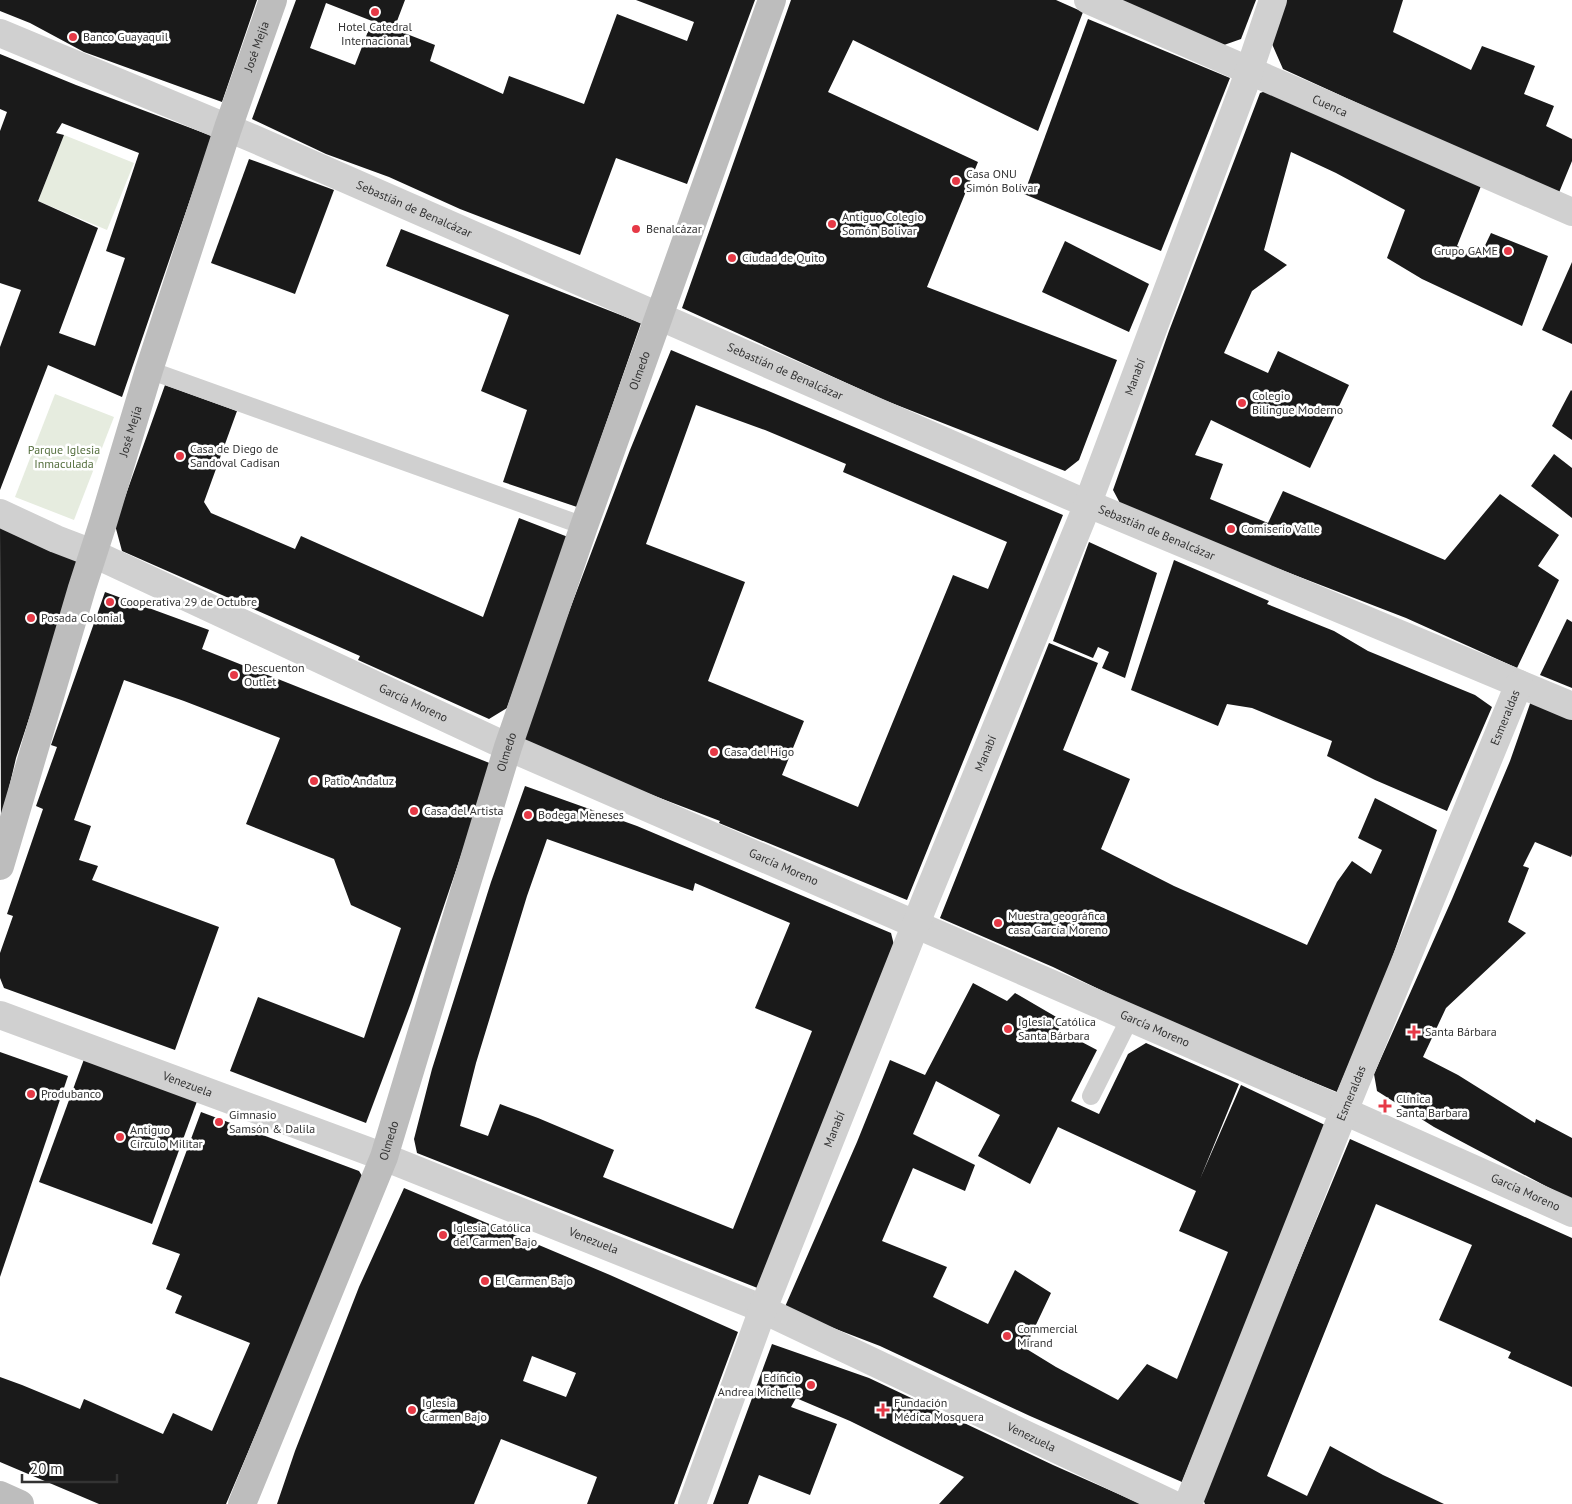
<svg xmlns="http://www.w3.org/2000/svg" width="1572" height="1504" viewBox="0 0 1572 1504" font-family="'PT Sans',sans-serif">
<rect width="100%" height="100%" fill="#fff"/>
<g fill="#e6ecdf">
<path d="M64 135 134 163 107 230 38 201Z"/>
<path d="M55 394 114 417 74 520 15 497Z"/>
</g>
<g fill="#1a1a1a" fill-rule="evenodd">
<path d="M0 0H257L222 102 84 52 30 23 0 11Z"/>
<path d="M296 0H405L394 29 435 45 430 61 503 94 509 76 584 104 617 14 687 41 694 22 636 0H755L687 184 616 158 580 255 460 209 389 177 326 154 252 119ZM326 3 372 21 355 65 310 48Z"/>
<path d="M791 0H1056L1083 12 1038 131 853 40 828 92 978 162 927 287 1117 360 1079 460 1065 471 884 400 682 308Z"/>
<path d="M1120 0H1256L1241 39 1224 45Z"/>
<path d="M1286 0H1403L1393 32 1471 70 1482 46 1535 66 1524 94 1554 106 1546 126 1572 139V161L1558 195 1283 69 1272 44Z"/>
<path d="M1088 19 1230 78 1161 251 1024 194Z"/>
<path d="M0 54 76 85 212 136 122 397 48 365 0 490V347L21 290 0 283V131L7 112 0 109ZM62 123 139 153 106 251 125 258 95 346 59 333 98 228 38 201 64 135 56 133Z"/>
<path d="M1272 89 1481 186 1457 246 1480 256 1491 233 1548 256 1522 326 1422 279 1387 258 1405 210 1336 173 1291 152 1264 250 1287 265 1252 291 1224 353 1268 373 1278 351 1349 385 1310 468 1211 420 1195 455 1223 464 1210 499 1268 523 1283 491 1445 560 1500 494 1559 535 1538 566 1559 580 1517 668 1406 618 1253 559 1121 505 1113 490 1169 331 1260 93Z"/>
<path d="M249 159 334 190 295 294 211 263Z"/>
<path d="M401 229 641 323 577 507 503 482 527 410 481 391 509 315 386 266Z"/>
<path d="M1065 241 1149 284 1129 332 1042 292Z"/>
<path d="M1572 262V344L1542 330Z"/>
<path d="M671 350 1063 515 907 900 719 823 720 821 519 744 630 450ZM696 405 765 430 846 464 843 472 1007 542 988 589 953 575 858 807 782 775 804 721 708 681 745 582 646 544Z"/>
<path d="M165 385 237 411 204 502 211 513 295 549 301 536 483 617 519 518 568 537 507 708 489 719 358 660 360 656 122 551 115 525Z"/>
<path d="M1571 390 1572 391V440L1552 426Z"/>
<path d="M1554 454 1572 468V518L1531 486Z"/>
<path d="M0 524 81 561 16 758 1 822Z"/>
<path d="M1089 542 1157 573 1125 678 1102 668 1109 652 1098 647 1093 658 1053 641Z"/>
<path d="M1174 560 1269 601 1267 604 1334 631 1368 651 1475 695 1492 707 1447 811 1375 780 1327 756 1332 741 1252 708 1227 704 1218 726 1131 690Z"/>
<path d="M105 592 209 630 202 649 492 764 411 1003 366 1123 230 1071 258 997 364 1038 401 928 351 905 334 859 246 824 280 738 184 701 124 680 74 820 91 826 79 860 98 866 92 880 219 927 175 1050 4 988 0 978V953L13 916 7 914 43 809 36 806 57 747 51 745Z"/>
<path d="M1567 619 1572 622V688L1540 675Z"/>
<path d="M1049 643 1098 663 1063 750 1130 779 1101 849 1174 886 1307 945 1337 882 1352 861 1371 874 1382 850 1358 838 1375 798 1437 830 1384 981 1337 1092 1161 1019 1053 967 940 918Z"/>
<path d="M1532 698 1572 717V854L1571 857 1535 842 1523 866 1529 868 1508 922 1526 933 1446 1008 1423 1057 1458 1075 1535 1123 1536 1119 1572 1138V1200L1434 1127 1377 1091 1374 1074 1452 899 1510 761Z"/>
<path d="M525 786 637 826 891 933 895 949 760 1289 417 1153 414 1139 432 1069 491 882ZM547 839 693 891 695 883 790 923 755 1008 812 1031 733 1229 603 1177 614 1150 538 1118 500 1104 488 1136 460 1126 476 1063 527 896Z"/>
<path d="M973 983 1007 1001 1015 993 1058 1018 1059 1030 1097 1050 1071 1101 1099 1114 1128 1054 1146 1043 1239 1084 1200 1179 1241 1085 1327 1126 1182 1482 1030 1416 880 1346 784 1309 857 1142 890 1060 925 1075ZM936 1081 1000 1115 978 1156 1030 1184 1058 1127 1196 1191 1179 1231 1228 1252 1177 1379 1147 1364 1118 1400 1056 1367 1025 1348 1051 1293 1015 1270 988 1324 933 1297 947 1267 882 1241 913 1168 965 1191 975 1165 913 1134Z"/>
<path d="M87 1051 200 1093 152 1224 39 1182Z"/>
<path d="M0 1052 68 1076 0 1277Z"/>
<path d="M201 1112 359 1171 364 1179 226 1504H99L0 1462V1377L22 1385 80 1409 84 1399 163 1434 173 1413 212 1431 250 1343 175 1313 182 1296 166 1289 180 1254 152 1244Z"/>
<path d="M1350 1139 1572 1238V1387L1508 1358 1511 1352 1439 1320 1472 1245 1376 1204 1267 1476 1307 1496 1330 1446 1383 1475 1444 1504H1205L1202 1496Z"/>
<path d="M404 1188 610 1275 738 1332 674 1504H587L597 1477 501 1439 474 1504H277L295 1451 359 1287ZM532 1356 576 1373 566 1397 523 1381Z"/>
<path d="M772 1344 869 1378 1053 1465 1141 1504H939L964 1477 850 1421 796 1398 791 1407 837 1424 810 1495 759 1475 748 1504H713Z"/>
</g>
<g fill="none" stroke-linecap="round" stroke-linejoin="round">
<g stroke="#d0d0d0" stroke-width="18">
<path d="M149 370 584 526"/>
<path d="M1091 1096 1130 1018"/>
</g>
<g stroke="#d0d0d0" stroke-width="28">
<path id="s1" d="M1088 0 1572 212"/>
<path id="s2" d="M0 33 252 138 1074 498 1572 706"/>
<path id="s3" d="M0 513 56 539 90 552 508 747 1344 1111 1572 1213"/>
<path id="s4" d="M0 1015 384 1157 751 1304 1172 1504"/>
<path id="s5" d="M692 1504 763 1309 925 901 1083 516 1244 86 1273 0"/>
<path id="s6" d="M1188 1504 1344 1111 1519 684"/>
</g>
<g stroke="#bdbdbd" stroke-width="28">
<path id="s7" d="M0 866 82 588 103 523 149 370 228 128 273 0"/>
<path d="M0 1495 20 1504"/>
<path id="s8" d="M242 1504 384 1157 508 747 584 526 772 0"/>
</g>
</g>
<g fill="#e63946" stroke="#fff" stroke-width="2">
<circle cx="375" cy="12" r="5"/>
<circle cx="73" cy="37" r="5"/>
<circle cx="956" cy="181" r="5"/>
<circle cx="832" cy="224" r="5"/>
<circle cx="636" cy="229" r="5"/>
<circle cx="1508" cy="251" r="5"/>
<circle cx="732" cy="258" r="5"/>
<circle cx="1242" cy="403" r="5"/>
<circle cx="180" cy="456" r="5"/>
<circle cx="1231" cy="529" r="5"/>
<circle cx="110" cy="602" r="5"/>
<circle cx="31" cy="618" r="5"/>
<circle cx="234" cy="675" r="5"/>
<circle cx="714" cy="752" r="5"/>
<circle cx="314" cy="781" r="5"/>
<circle cx="414" cy="811" r="5"/>
<circle cx="528" cy="815" r="5"/>
<circle cx="998" cy="923" r="5"/>
<circle cx="1008" cy="1029" r="5"/>
<path d="M1411.5 1024.5h5v5h5v5h-5v5h-5v-5h-5v-5h5z"/>
<circle cx="31" cy="1094" r="5"/>
<path d="M1382.5 1098.5h5v5h5v5h-5v5h-5v-5h-5v-5h5z"/>
<circle cx="219" cy="1122" r="5"/>
<circle cx="120" cy="1137" r="5"/>
<circle cx="443" cy="1235" r="5"/>
<circle cx="485" cy="1281" r="5"/>
<circle cx="1007" cy="1336" r="5"/>
<circle cx="811" cy="1385" r="5"/>
<circle cx="412" cy="1410" r="5"/>
<path d="M880.5 1402.5h5v5h5v5h-5v5h-5v-5h-5v-5h5z"/>
</g>
<g text-anchor="middle" stroke-width="5" stroke-linejoin="round" paint-order="stroke">
<g font-size="12" fill="#333" stroke="#fff" text-anchor="start">
<text x="375" y="31" text-anchor="middle">Hotel Catedral<tspan x="375" dy="14">Internacional</tspan></text>
<text x="83" y="41">Banco Guayaquil</text>
<text x="966" y="178">Casa ONU<tspan x="966" dy="14">Simón Bolívar</tspan></text>
<text x="842" y="221">Antiguo Colegio<tspan x="842" dy="14">Somón Bolivar</tspan></text>
<text x="646" y="233">Benalcázar</text>
<text x="1498" y="255" text-anchor="end">Grupo GAME</text>
<text x="742" y="262">Ciudad de Quito</text>
<text x="1252" y="400">Colegio<tspan x="1252" dy="14">Bilingue Moderno</tspan></text>
<text x="190" y="453">Casa de Diego de<tspan x="190" dy="14">Sandoval Cadisan</tspan></text>
<text x="1241" y="533">Comiserio Valle</text>
<text x="120" y="606">Cooperativa 29 de Octubre</text>
<text x="41" y="622">Posada Colonial</text>
<text x="244" y="672">Descuenton<tspan x="244" dy="14">Outlet</tspan></text>
<text x="724" y="756">Casa del Higo</text>
<text x="324" y="785">Patio Andaluz</text>
<text x="424" y="815">Casa del Artista</text>
<text x="538" y="819">Bodega Meneses</text>
<text x="1008" y="920">Muestra geográfica<tspan x="1008" dy="14">casa García Moreno</tspan></text>
<text x="1018" y="1026">Iglesia Católica<tspan x="1018" dy="14">Santa Bárbara</tspan></text>
<text x="1425" y="1036">Santa Bárbara</text>
<text x="41" y="1098">Produbanco</text>
<text x="1396" y="1103">Clínica<tspan x="1396" dy="14">Santa Barbara</tspan></text>
<text x="229" y="1119">Gimnasio<tspan x="229" dy="14">Samsón &amp; Dalila</tspan></text>
<text x="130" y="1134">Antiguo<tspan x="130" dy="14">Círculo Militar</tspan></text>
<text x="453" y="1232">Iglesia Católica<tspan x="453" dy="14">del Carmen Bajo</tspan></text>
<text x="495" y="1285">El Carmen Bajo</text>
<text x="1017" y="1333">Commercial<tspan x="1017" dy="14">Mirand</tspan></text>
<text x="801" y="1382" text-anchor="end">Edificio<tspan x="801" dy="14">Andrea Michelle</tspan></text>
<text x="422" y="1407">Iglesia<tspan x="422" dy="14">Carmen Bajo</tspan></text>
<text x="894" y="1407">Fundación<tspan x="894" dy="14">Médica Mosquera</tspan></text>
</g>
<g font-size="12" fill="#333" stroke="#fff">
<text dy="4" stroke="none"><textPath href="#s7" startOffset="859">José Mejía</textPath></text>
<text dy="4" stroke="none"><textPath href="#s1" startOffset="264">Cuenca</textPath></text>
<text dy="4" stroke="none"><textPath href="#s2" startOffset="450">Sebastián de Benalcázar</textPath></text>
<text dy="4" stroke="none"><textPath href="#s8" startOffset="1202">Olmedo</textPath></text>
<text dy="4" stroke="none"><textPath href="#s2" startOffset="855">Sebastián de Benalcázar</textPath></text>
<text dy="4" stroke="none"><textPath href="#s5" startOffset="1211">Manabí</textPath></text>
<text dy="4" stroke="none"><textPath href="#s7" startOffset="454">José Mejía</textPath></text>
<text dy="4" stroke="none"><textPath href="#s2" startOffset="1260">Sebastián de Benalcázar</textPath></text>
<text dy="4" stroke="none"><textPath href="#s3" startOffset="455">García Moreno</textPath></text>
<text dy="4" stroke="none"><textPath href="#s6" startOffset="848">Esmeraldas</textPath></text>
<text dy="4" stroke="none"><textPath href="#s8" startOffset="798">Olmedo</textPath></text>
<text dy="4" stroke="none"><textPath href="#s5" startOffset="806">Manabí</textPath></text>
<text dy="4" stroke="none"><textPath href="#s3" startOffset="860">García Moreno</textPath></text>
<text dy="4" stroke="none"><textPath href="#s3" startOffset="1265">García Moreno</textPath></text>
<text dy="4" stroke="none"><textPath href="#s4" startOffset="200">Venezuela</textPath></text>
<text dy="4" stroke="none"><textPath href="#s6" startOffset="442">Esmeraldas</textPath></text>
<text dy="4" stroke="none"><textPath href="#s5" startOffset="401">Manabí</textPath></text>
<text dy="4" stroke="none"><textPath href="#s8" startOffset="392">Olmedo</textPath></text>
<text dy="4" stroke="none"><textPath href="#s3" startOffset="1670">García Moreno</textPath></text>
<text dy="4" stroke="none"><textPath href="#s4" startOffset="635">Venezuela</textPath></text>
<text dy="4" stroke="none"><textPath href="#s4" startOffset="1115">Venezuela</textPath></text>
</g>
<g font-size="12" fill="#56703f" stroke="#fff">
<text x="64" y="454">Parque Iglesia<tspan x="64" dy="14">Inmaculada</tspan></text>
</g>
</g>
<path d="M22 1474v8h95v-8" fill="none" stroke="#333333" stroke-width="2.5"/>
<text x="30" y="1474" font-size="15" fill="#333333" stroke="#ffffff" stroke-width="4" paint-order="stroke">20 m</text>
</svg>
